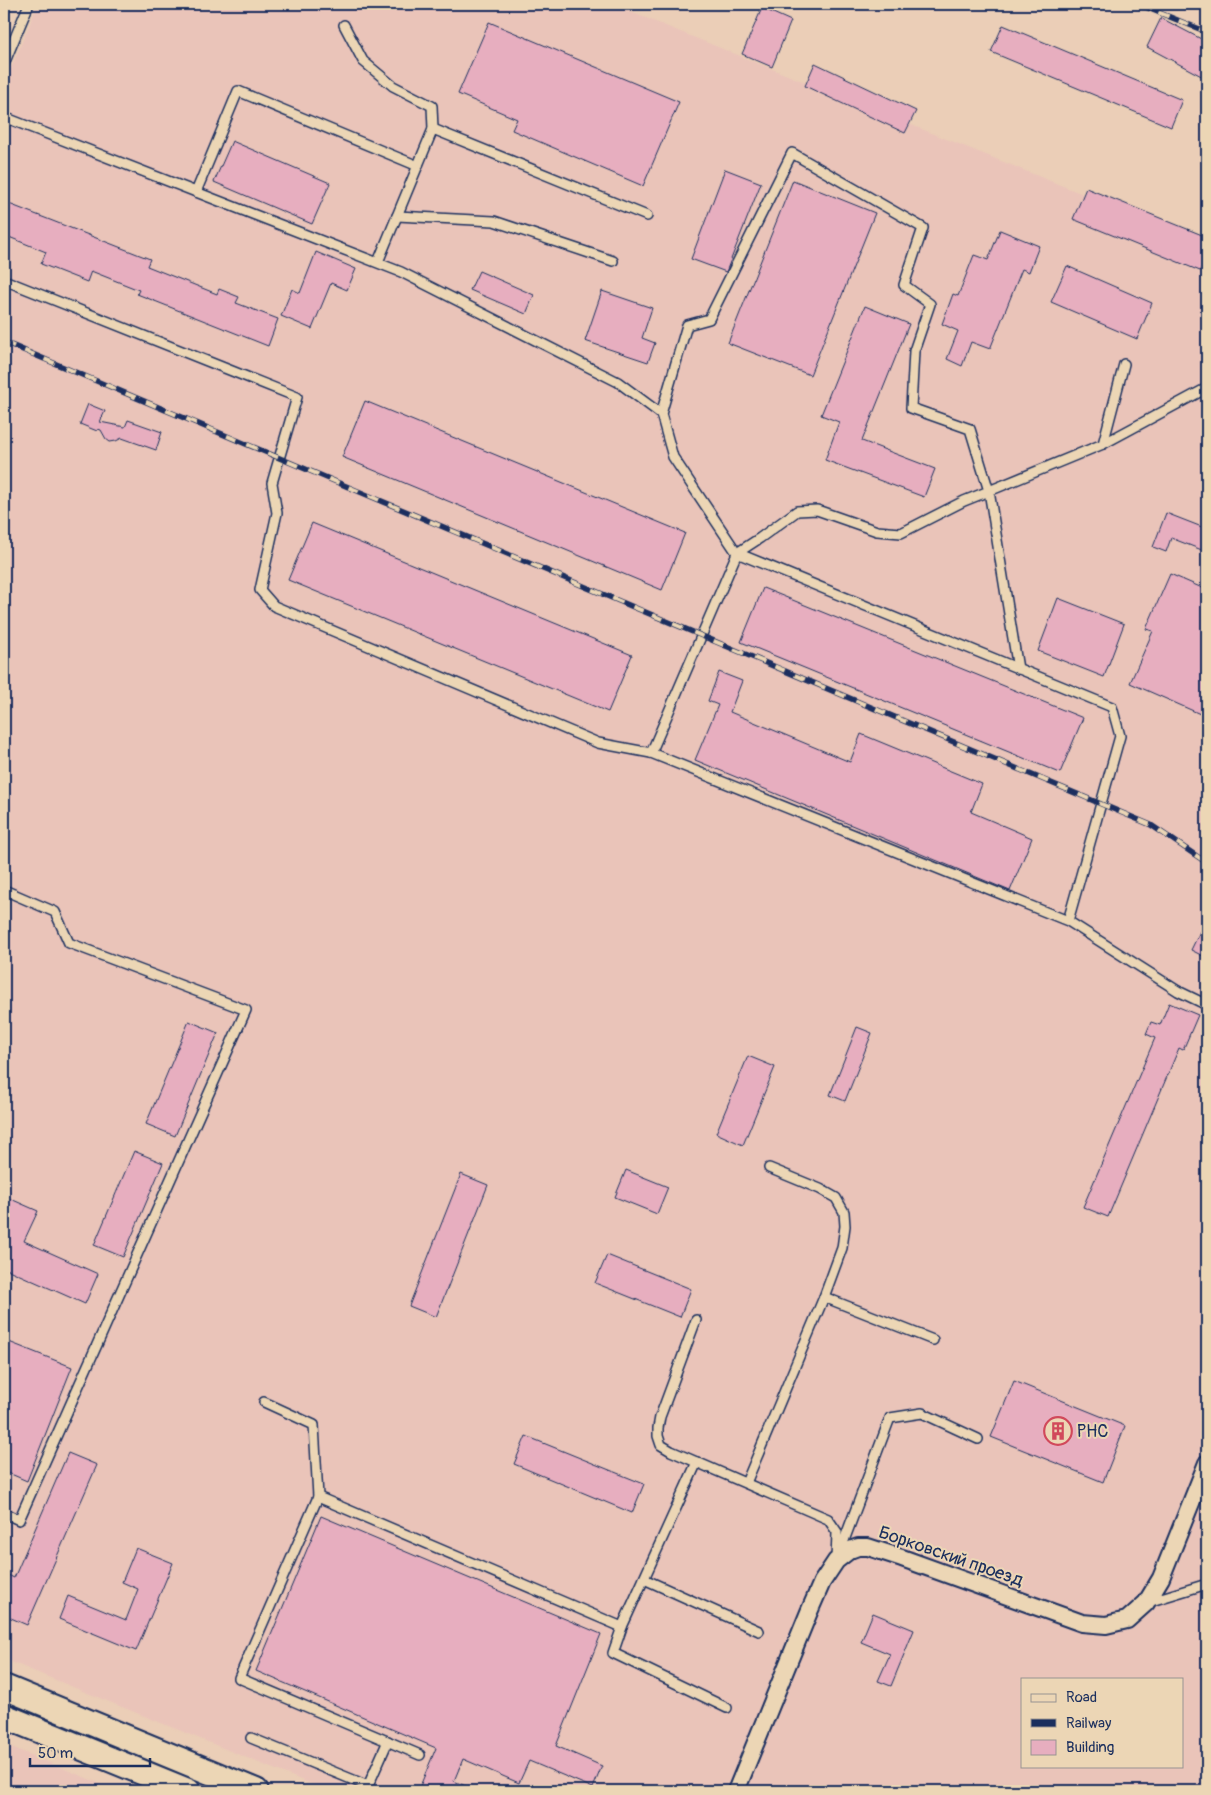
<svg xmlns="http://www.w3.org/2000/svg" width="1211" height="1795" viewBox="0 0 1211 1795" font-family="Pangolin,sans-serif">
<rect width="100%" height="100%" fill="#ebceb7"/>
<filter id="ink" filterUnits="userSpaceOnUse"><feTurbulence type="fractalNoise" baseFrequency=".02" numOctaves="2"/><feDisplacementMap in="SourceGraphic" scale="10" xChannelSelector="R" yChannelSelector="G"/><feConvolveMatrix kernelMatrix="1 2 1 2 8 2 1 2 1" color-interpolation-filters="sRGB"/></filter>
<g filter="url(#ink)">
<g fill="#eac4b9" fill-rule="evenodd">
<path d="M38 4H611L1207 244V1791H328L4 1659V85ZM1022 1679H1182V1766H1022Z"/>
<path d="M4 1744 118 1791H4Z"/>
</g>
<g fill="#e7aebf" stroke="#1b2f5e">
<path d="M762 8 791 21 772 67 742 54Z"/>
<path d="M1161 18 1207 42V79L1147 47Z"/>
<path d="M489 22 679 102 643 186 512 130 517 119 458 94Z"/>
<path d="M1003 25 1182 100 1171 127 991 52Z"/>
<path d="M815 63 916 111 905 133 805 86Z"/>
<path d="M232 141 330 183 312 224 214 182Z"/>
<path d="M725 169 761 183 726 272 691 259Z"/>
<path d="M793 180 875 213 810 375 728 343Z"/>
<path d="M1086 188 1207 237V253L1200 271 1073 219Z"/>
<path d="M4 202 150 259 147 266 217 294 219 289 239 297 236 303 278 319 268 346 137 294 139 290 91 271 87 282 41 264 46 252 4 235Z"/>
<path d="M1000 230 1039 246 1029 272 1022 269 990 349 971 342 962 366 947 359 958 331 942 324 953 294 958 296 974 255 988 260Z"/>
<path d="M316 252 356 269 347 290 331 283 312 329 281 316 292 289 300 293Z"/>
<path d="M1067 266 1152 303 1137 339 1051 302Z"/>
<path d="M479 271 534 295 526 314 470 290Z"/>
<path d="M602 291 652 308 642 338 655 343 648 362 585 341Z"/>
<path d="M865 306 909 324 862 441 935 469 924 497 825 460 839 422 821 415Z"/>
<path d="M365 401 685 533 662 590 342 457Z"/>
<path d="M88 404 105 411 100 422 125 427 128 420 162 432 156 450 122 438 116 441 110 442 106 439 101 430 98 429 97 431 80 424Z"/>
<path d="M1166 513 1207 529V552L1171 538 1166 552 1153 547Z"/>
<path d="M312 523 632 655 608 712 288 580Z"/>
<path d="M1170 574 1207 590V717L1130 683 1153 631 1146 629Z"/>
<path d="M763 588 1083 718 1060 773 741 642Z"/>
<path d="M1058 598 1124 624 1104 677 1038 651Z"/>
<path d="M719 672 742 681 730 712 850 762 861 734 982 784 971 812 1032 838 1010 891 695 760 718 705 708 701Z"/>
<path d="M1207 917V958L1191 950Z"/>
<path d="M1169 1003 1198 1015 1183 1050 1179 1048 1108 1217 1083 1207 1155 1038 1146 1034 1151 1022 1160 1025Z"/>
<path d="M189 1021 218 1033 175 1136 146 1124Z"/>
<path d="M857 1027 872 1033 845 1101 830 1095Z"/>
<path d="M748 1056 775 1067 743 1145 716 1133Z"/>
<path d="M134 1151 163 1163 123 1257 94 1245Z"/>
<path d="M626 1170 668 1187 657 1214 615 1197Z"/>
<path d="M461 1174 488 1185 436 1317 409 1306Z"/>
<path d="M4 1196 38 1211 24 1241 98 1274 85 1304 4 1268Z"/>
<path d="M607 1255 691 1289 680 1317 595 1283Z"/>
<path d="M4 1340 72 1367 27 1481 4 1471Z"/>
<path d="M1014 1381 1125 1426 1103 1482 991 1437Z"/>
<path d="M526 1436 644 1484 632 1513 514 1464Z"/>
<path d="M68 1453 97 1465 27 1625 4 1615V1573L14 1578Z"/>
<path d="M321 1516 601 1634 556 1746 602 1766 593 1788 529 1761 519 1783 463 1759 454 1781 477 1791H418L436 1748 256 1671Z"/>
<path d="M136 1548 173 1563 136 1651 59 1619 68 1596 126 1620 138 1589 122 1582Z"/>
<path d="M873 1613 914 1630 891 1686 878 1681 890 1654 861 1642Z"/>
</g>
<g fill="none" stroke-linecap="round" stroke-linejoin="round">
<defs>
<g id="lane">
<path d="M344 25 363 61 393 86 432 106 433 129 378 262"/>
<path d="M4 64 29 4"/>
<path d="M4 117 401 272 618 382 661 414"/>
<path d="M433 129 647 216"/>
<path d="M792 153 923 228 904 285 930 304 914 351 911 408 970 429 989 491 964 501 901 533 877 531 817 510 797 511 760 538 737 553 673 457 661 414 687 325 709 319Z"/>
<path d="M196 192 238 91 418 166"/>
<path d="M397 216 494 221 613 261"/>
<path d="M4 280 297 397 272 483 277 513 260 590 274 606 598 743 651 753"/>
<path d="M1103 444 1207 388"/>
<path d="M1018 669 989 491 1103 444 1124 364"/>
<path d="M4 890 55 912 69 943 246 1010 19 1520 4 1513"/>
<path d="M1068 921 651 753 737 553 1112 707 1120 736 1068 921 1178 991 1207 1005"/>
<path d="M824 1297 933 1340"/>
<path d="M696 1320 660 1417 658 1428V1436L661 1445 671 1451 828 1519 837 1532 836 1561"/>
<path d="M264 1402 314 1425 318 1497"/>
<path d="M746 1483 824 1297 842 1248 845 1226 844 1212 836 1198 820 1189 769 1168"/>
<path d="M839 1554 890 1418 922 1413 978 1439"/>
<path d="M644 1579 759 1631"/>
<path d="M1148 1602 1207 1584"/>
<path d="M622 1627 613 1653 727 1708"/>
<path d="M251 1738 368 1786 365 1791"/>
<path d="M420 1755 239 1678 318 1497 622 1627 697 1462"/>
<path d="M368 1786 388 1741"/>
</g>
<path id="street" d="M736 1791 809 1612 822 1582 836 1561 850 1550 858 1547H868L902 1558 1082 1623 1106 1625 1127 1620 1146 1603 1161 1578 1207 1463"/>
<g id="secondary">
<path d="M4 1687 256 1791"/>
<path d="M4 1716 188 1791"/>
</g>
</defs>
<use href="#lane" stroke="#1b2f5e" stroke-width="12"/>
<use href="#street" stroke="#1b2f5e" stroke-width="20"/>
<use href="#secondary" stroke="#1b2f5e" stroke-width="28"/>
<use href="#lane" stroke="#ecd6b5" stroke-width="9"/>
<use href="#street" stroke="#ecd6b5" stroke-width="16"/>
<use href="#secondary" stroke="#ecd6b5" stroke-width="24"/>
<defs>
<g id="rail">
<path d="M1138 4 1207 32"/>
<path d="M4 342 1151 825 1207 863"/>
</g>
</defs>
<use href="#rail" stroke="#1b2f5e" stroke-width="5.5"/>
<use href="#rail" stroke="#ecd6b5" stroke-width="4" stroke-dasharray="11" stroke-linecap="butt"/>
</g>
</g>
<defs>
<symbol id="building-ring" viewBox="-11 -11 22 22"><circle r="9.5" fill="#ecd6b5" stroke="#d1495b" stroke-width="1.5"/><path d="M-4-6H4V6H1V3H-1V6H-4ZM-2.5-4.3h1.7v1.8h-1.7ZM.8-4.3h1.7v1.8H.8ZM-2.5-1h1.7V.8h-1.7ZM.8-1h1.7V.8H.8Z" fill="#d1495b"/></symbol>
</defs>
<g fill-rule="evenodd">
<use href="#building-ring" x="1042" y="1415" width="32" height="32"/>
</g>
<g text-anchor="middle" stroke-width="4" stroke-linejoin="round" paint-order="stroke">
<g font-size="18" fill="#1b2f5e" stroke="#ecd6b5" text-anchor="start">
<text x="1077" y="1437">РНС</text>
</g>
<g font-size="18" fill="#1b2f5e" stroke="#ecd6b5">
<text transform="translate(951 1556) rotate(19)" y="6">Борковский проезд</text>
</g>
</g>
<rect width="1211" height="1795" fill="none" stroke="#ecd6b5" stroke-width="20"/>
<rect x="10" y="10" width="1191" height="1775" fill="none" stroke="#1b2f5e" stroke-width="2" filter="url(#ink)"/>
<rect x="1021" y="1678" width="162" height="90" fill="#ecd6b5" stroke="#989392"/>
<rect x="1031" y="1694" width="25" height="8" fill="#ecd6b5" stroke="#989392"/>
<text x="1066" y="1702" font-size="15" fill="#1b2f5e">Road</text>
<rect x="1031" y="1719" width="25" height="8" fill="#1b2f5e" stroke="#989392"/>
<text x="1066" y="1728" font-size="15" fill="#1b2f5e">Railway</text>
<rect x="1031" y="1740" width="25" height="15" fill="#e7aebf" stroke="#989392"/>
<text x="1066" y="1752" font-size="15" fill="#1b2f5e">Building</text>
<path d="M30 1758v8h120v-8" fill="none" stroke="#1b2f5e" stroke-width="2.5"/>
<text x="38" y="1758" font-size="15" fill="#1b2f5e" stroke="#ecd6b5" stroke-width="4" paint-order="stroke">50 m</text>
</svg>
